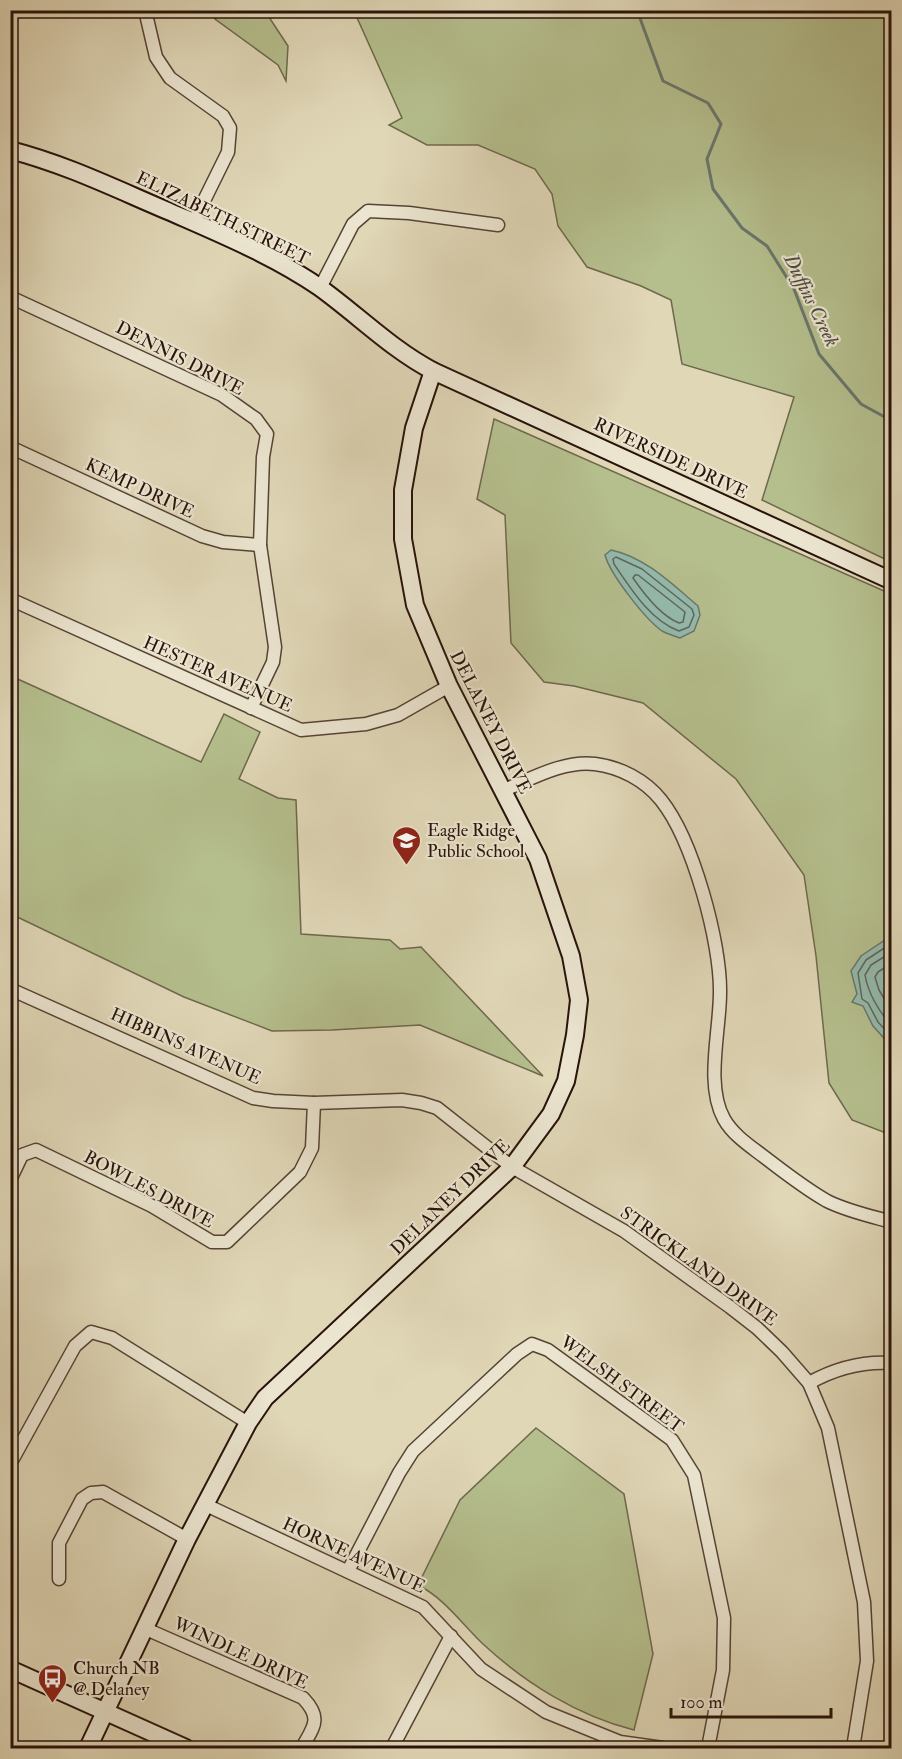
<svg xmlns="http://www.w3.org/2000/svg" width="902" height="1759" viewBox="0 0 902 1759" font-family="'IM FELL Double Pica',serif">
<rect width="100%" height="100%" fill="#e0d7b7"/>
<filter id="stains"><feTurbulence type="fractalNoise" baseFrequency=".00333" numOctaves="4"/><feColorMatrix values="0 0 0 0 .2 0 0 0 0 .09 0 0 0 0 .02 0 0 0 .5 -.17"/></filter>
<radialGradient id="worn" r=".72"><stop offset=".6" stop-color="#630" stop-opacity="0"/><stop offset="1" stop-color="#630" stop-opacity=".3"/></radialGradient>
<g fill="#b5be8d" stroke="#6e684c" stroke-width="1.5">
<path d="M214 11H265L288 46 286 81 278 65 215 19Z"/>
<path d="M354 11H891V562L762 500 794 397 682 364 671 300 641 286 587 267 558 226 552 194 535 169 478 145H427L389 125 402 118Z"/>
<path d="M494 419 891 594V1135L852 1120 829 1083 816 956 804 875 736 779 643 703 574 686 544 682 511 643 505 515 477 499Z"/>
<path d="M11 676 201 762 224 714 260 732 239 779 278 798 296 800 301 934 390 940 400 949 421 947 543 1076 420 1025 332 1030 272 1031 184 997 11 914Z"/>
<path d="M536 1428 624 1494 653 1654 634 1730C578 1716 525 1683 483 1644 462 1624 444 1598 418 1585L460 1500Z"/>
</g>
<g fill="#94baad" stroke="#69776c" stroke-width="1.5">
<path d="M611 550C645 557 672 584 698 606L700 615 694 631 680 638C675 636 667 634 662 631 645 619 610 574 605 555Z"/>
<path d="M891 936V1046L873 1026 863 1006 852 1002 857 994 851 971 861 956Z"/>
</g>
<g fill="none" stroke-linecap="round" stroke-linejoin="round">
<g stroke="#5e665c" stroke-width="1.5">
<path d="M616 557 642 569 692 609 694 615 689 627 679 631C650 620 631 589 614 564L613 559Z"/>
<path d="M638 575 685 612 683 622 679 623C661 616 644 594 633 578L635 575Z"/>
<path d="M892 943 866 960 858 973 862 999 868 1003 878 1022 892 1037"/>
<path d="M892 952 871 965 865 975C868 993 879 1012 892 1026"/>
<path d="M892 963 878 972 875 977 879 990 892 1012"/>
</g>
<path stroke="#69776c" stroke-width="3" d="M637 10 663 81 708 103 721 124 707 159 713 189 742 228 767 246 794 289 819 354 861 404 892 421"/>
<defs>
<g id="street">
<path d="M145 10 156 57 170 78 223 116 230 128 228 152 193 223"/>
<path d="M10 55V81"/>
<path d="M320 288 353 224 368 211 409 213 498 225"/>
<path d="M10 297 222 395 256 419 267 434 263 457 260 545 275 647 273 662 251 708"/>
<path d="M10 447 202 536 223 542 260 545"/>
<path d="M10 599 301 730 366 724 398 715 449 686"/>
<path d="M504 790C531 779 564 760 595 764 620 767 645 780 661 800 693 840 721 943 720 993 720 1031 705 1085 724 1119 733 1135 750 1146 763 1156 784 1172 804 1188 827 1201 847 1211 870 1216 892 1222"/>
<path d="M10 989 253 1098 273 1101 314 1103 402 1100 421 1103 437 1108 512 1167 624 1231 730 1307 757 1328 782 1352 809 1383 828 1428 864 1602 867 1661 853 1748"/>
<path d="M10 1180 22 1155 36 1150 152 1206 212 1242H227L300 1172 312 1148 314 1103"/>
<path d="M809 1383C834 1369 862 1361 892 1363"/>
<path d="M10 1464 75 1346 91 1332 112 1338 248 1423"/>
<path d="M206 1505 423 1607 481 1669 546 1712 620 1742 663 1748"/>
<path d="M348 1571 399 1473 413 1451 517 1354 532 1344 548 1350 672 1440 694 1475 724 1618 723 1670 708 1748"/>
<path d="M59 1579V1543L82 1499 91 1493 103 1492 187 1539"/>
<path d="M146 1629 303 1698C323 1719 313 1727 302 1748"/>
<path d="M392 1748 451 1636"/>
</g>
<g id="secondary">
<path d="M10 150C65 164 116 189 168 211 218 233 274 256 319 287 358 315 391 349 433 371L892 581"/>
<path d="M10 1669 186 1748"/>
<path d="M88 1748 187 1539 248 1423 265 1398 512 1167 551 1114 566 1081 575 1035 579 1000 571 956 538 859 449 686 415 605 403 539V490L414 428 433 371"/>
</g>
</defs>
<use href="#street" stroke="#564335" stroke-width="15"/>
<use href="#secondary" stroke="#28120a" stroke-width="20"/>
<use href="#street" stroke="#ebe5d0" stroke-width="12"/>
<use href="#secondary" stroke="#ebe5d0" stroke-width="16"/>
</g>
<defs>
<symbol id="school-pin" viewBox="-11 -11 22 30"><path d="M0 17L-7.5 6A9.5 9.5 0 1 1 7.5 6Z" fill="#8f2418" stroke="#ebe5d0"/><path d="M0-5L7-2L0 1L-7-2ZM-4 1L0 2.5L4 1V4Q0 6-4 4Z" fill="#fff"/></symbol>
<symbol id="bus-pin" viewBox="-11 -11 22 30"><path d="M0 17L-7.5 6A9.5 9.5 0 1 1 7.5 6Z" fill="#8f2418" stroke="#ebe5d0"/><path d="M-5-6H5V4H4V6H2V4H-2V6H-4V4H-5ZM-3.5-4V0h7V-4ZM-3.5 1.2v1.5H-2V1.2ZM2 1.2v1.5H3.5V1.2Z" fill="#fff"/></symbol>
</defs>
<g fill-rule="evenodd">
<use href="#school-pin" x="390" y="824" width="33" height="45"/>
<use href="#bus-pin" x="36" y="1662" width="33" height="45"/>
</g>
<g text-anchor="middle" stroke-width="4.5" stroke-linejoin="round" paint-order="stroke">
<g font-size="18" fill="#28120a" stroke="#ebe5d0">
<text transform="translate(223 218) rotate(26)" y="6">ELIZABETH STREET</text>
<text transform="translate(180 358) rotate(27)" y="6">DENNIS DRIVE</text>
<text transform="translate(671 458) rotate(25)" y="6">RIVERSIDE DRIVE</text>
<text transform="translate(140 488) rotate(25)" y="6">KEMP DRIVE</text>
<text transform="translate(218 674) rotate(24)" y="6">HESTER AVENUE</text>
<text transform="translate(491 722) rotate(63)" y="6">DELANEY DRIVE</text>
<text transform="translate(186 1046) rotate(24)" y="6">HIBBINS AVENUE</text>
<text transform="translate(149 1189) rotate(28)" y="6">BOWLES DRIVE</text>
<text transform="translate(450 1197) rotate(-44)" y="6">DELANEY DRIVE</text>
<text transform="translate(699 1266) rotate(36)" y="6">STRICKLAND DRIVE</text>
<text transform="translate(622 1384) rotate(37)" y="6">WELSH STREET</text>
<text transform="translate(354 1555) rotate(25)" y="6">HORNE AVENUE</text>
<text transform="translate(241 1653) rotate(25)" y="6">WINDLE DRIVE</text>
</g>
<g font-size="18" fill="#28120a" stroke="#ebe5d0" text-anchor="start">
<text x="427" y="836">Eagle Ridge<tspan x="427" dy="21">Public School</tspan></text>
<text x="73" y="1674">Church NB<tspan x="73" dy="21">@ Delaney</tspan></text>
</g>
<g font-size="20" font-style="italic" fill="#4e4d43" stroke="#ebe5d0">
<text transform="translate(812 300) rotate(64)" y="7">Duffins Creek</text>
</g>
</g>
<rect width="902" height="1759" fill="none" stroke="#e0d7b7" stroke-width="36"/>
<rect x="12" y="12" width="878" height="1735" fill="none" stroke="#28120a" stroke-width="3"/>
<rect x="18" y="18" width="866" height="1723" fill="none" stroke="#28120a" stroke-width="1.5"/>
<path d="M671 1708v9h160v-9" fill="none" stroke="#28120a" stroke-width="3"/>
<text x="680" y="1708" font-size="18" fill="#28120a" stroke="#ebe5d0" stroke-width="4.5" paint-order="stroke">100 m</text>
<rect width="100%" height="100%" filter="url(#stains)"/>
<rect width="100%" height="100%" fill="url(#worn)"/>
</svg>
